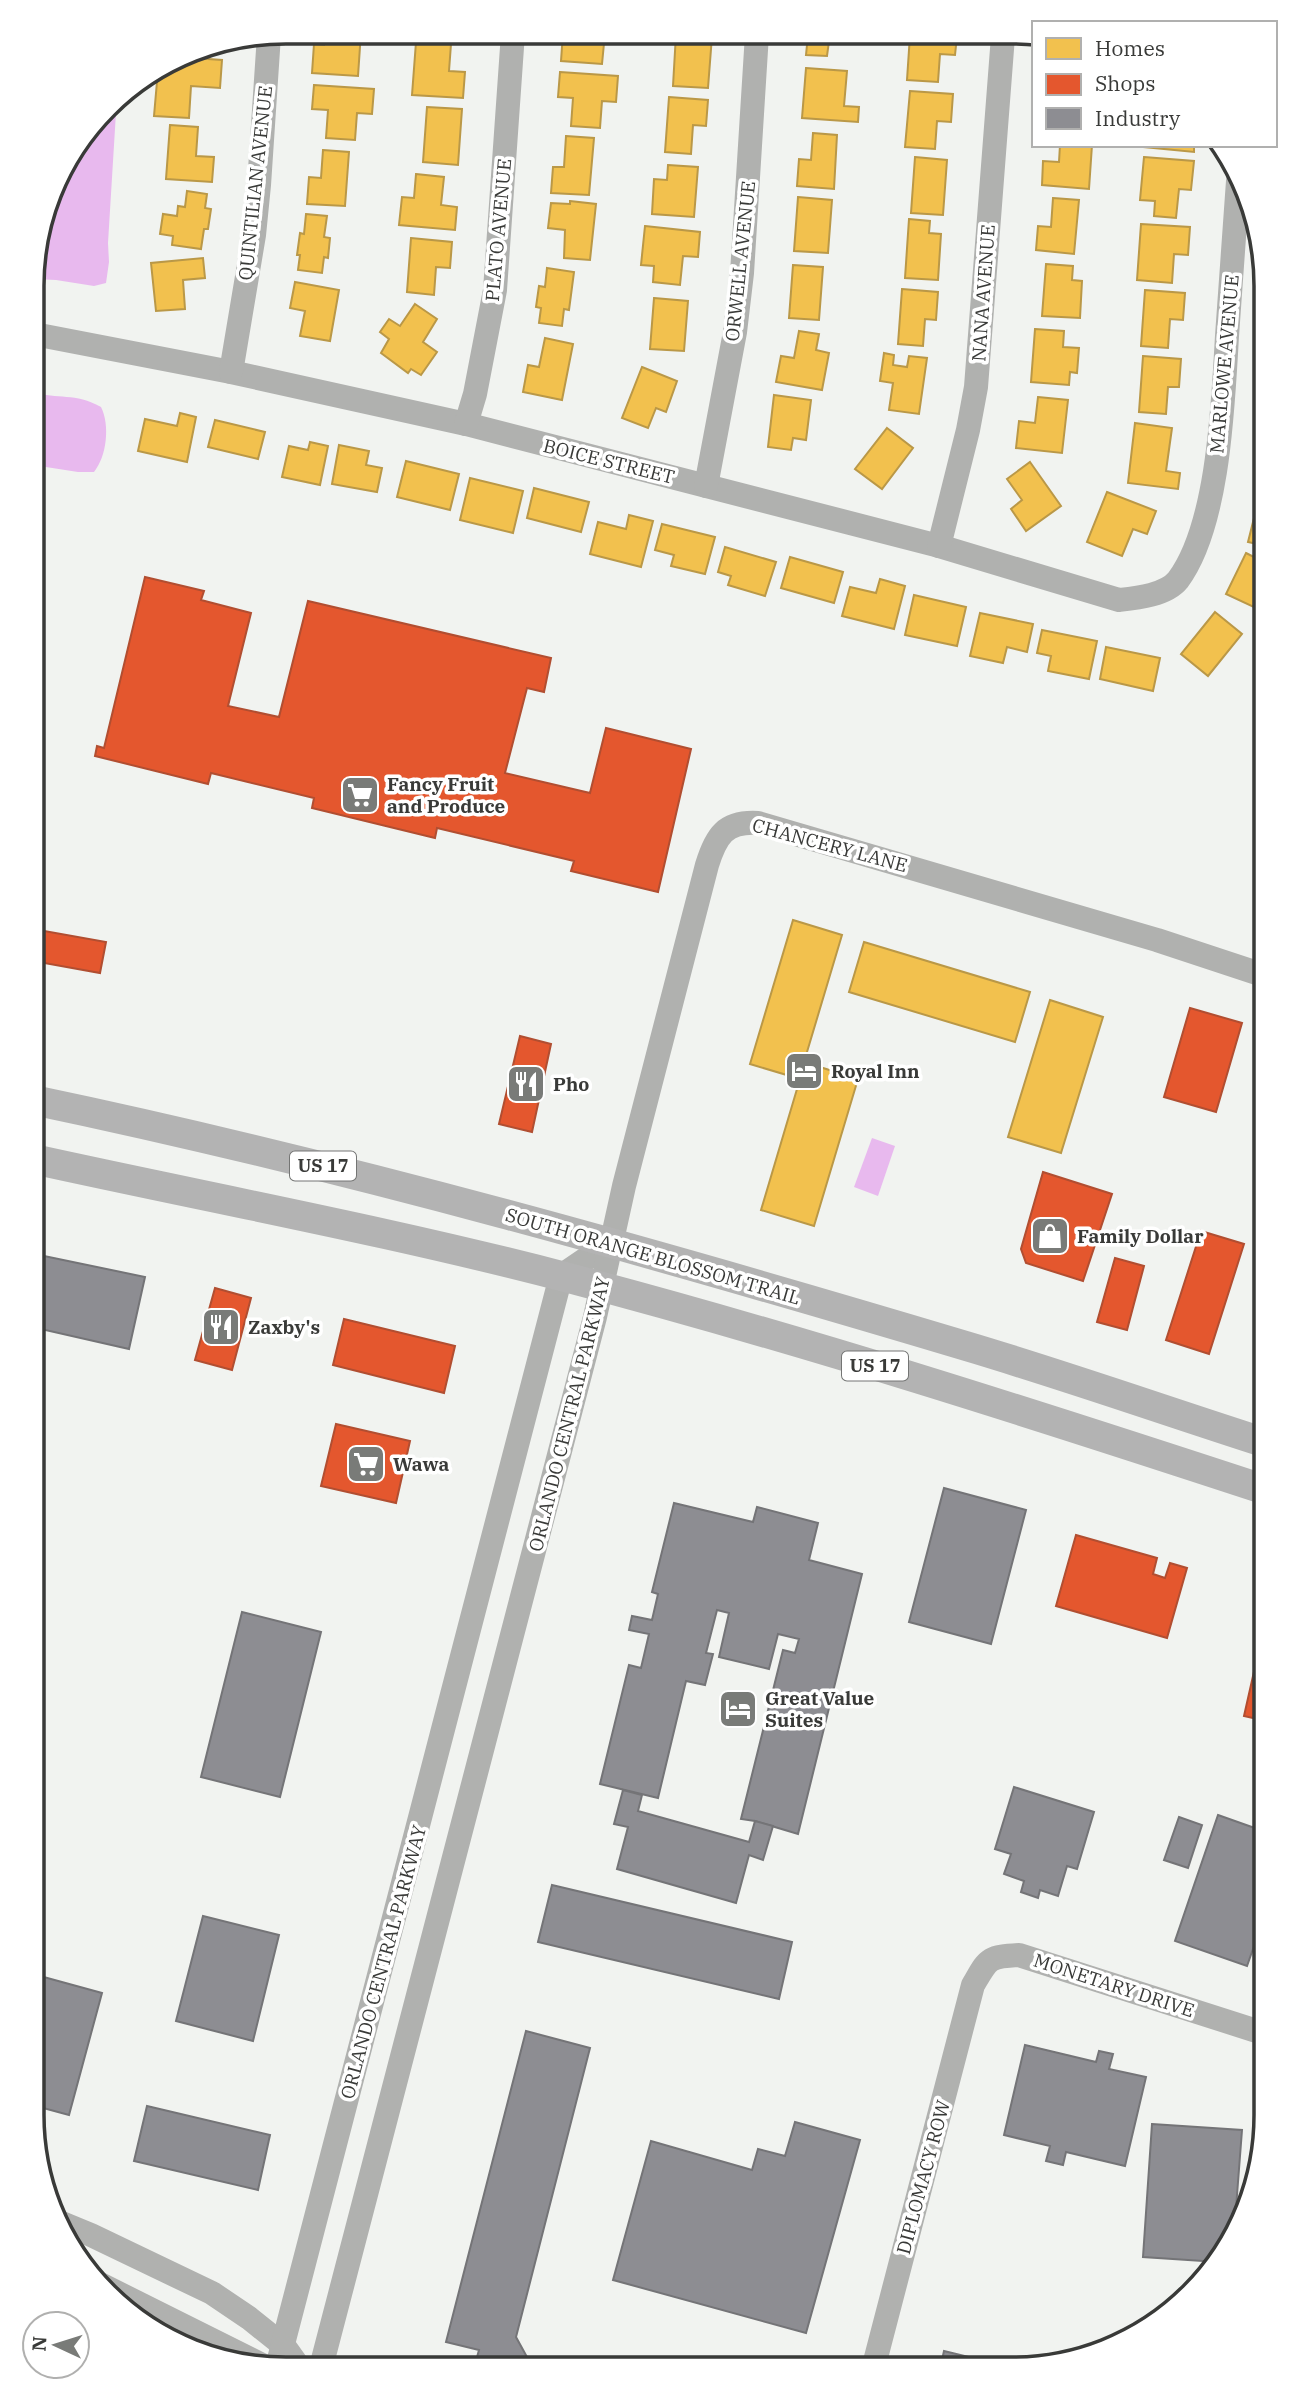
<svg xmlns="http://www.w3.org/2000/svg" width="1298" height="2401" viewBox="0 0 1298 2401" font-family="'IBM Plex Serif',serif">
<rect width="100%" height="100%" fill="#f1f3f0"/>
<g fill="#e8b9ee">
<path d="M117 96 108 243 109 262 106 283 94 286 56 280 34 279V253L58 173Z"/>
<path d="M33 392C58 400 75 392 101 407 110 425 107 456 94 472H78L33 465Z"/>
<path d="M872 1138 895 1146 878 1196 854 1187Z"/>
</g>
<g fill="#f2c14e" stroke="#ba9847" stroke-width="2">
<path d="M325 32H361L358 76 312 73 314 44 324 45Z"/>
<path d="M563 33H605L602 64 561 61Z"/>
<path d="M676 34 712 36 708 88 673 86Z"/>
<path d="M808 35H846L845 43 829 41 827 56 806 55Z"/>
<path d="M910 35 957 36 955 55 940 54 938 82 907 80Z"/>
<path d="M416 42 451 44 449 71 465 72 463 98 412 95Z"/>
<path d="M179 57 222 60 220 88 191 86 189 118 154 116 158 70Z"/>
<path d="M806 68 847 71 844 106 859 107 858 122 802 118Z"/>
<path d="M560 72 618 76 616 102 602 101 600 128 571 126 573 98 558 97Z"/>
<path d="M314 85 374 89 372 114 357 113 355 140 326 138 328 110 312 109Z"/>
<path d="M910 91 953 94 951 122 937 121 935 149 905 147Z"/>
<path d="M669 97 708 100 706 126 693 125 691 154 665 152Z"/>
<path d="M427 107 462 109 458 165 423 162Z"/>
<path d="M170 125 198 127 196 156 214 157 212 182 166 179Z"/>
<path d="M813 133 837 135 834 189 797 186 799 159 811 160Z"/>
<path d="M566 136 594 138 589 195 551 193 553 167H564Z"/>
<path d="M1060 145H1092L1089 189 1042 185 1043 161 1059 162Z"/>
<path d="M1144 145H1194V152L1144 147Z"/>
<path d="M323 150 349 152 345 206 307 204 309 177 321 178Z"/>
<path d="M915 157 947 160 943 215 911 213Z"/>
<path d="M1144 157 1194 161 1191 190 1179 189 1176 218 1154 216 1155 201 1140 200Z"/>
<path d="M668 165 698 167 694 217 652 214 654 179 667 180Z"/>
<path d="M416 174 444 177 441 205 457 207 455 230 399 225 402 197 414 198Z"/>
<path d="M187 191 207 194 205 208 211 209 208 229H204L201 249 172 245 173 236 160 234 163 214 177 216 178 206 185 207Z"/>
<path d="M798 197 832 200 828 253 794 251Z"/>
<path d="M1053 198 1079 200 1074 254 1036 250 1038 226 1051 227Z"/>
<path d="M570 201 596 204 590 260 564 258 565 230 548 228 551 203 570 204Z"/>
<path d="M306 214 327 216 324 237 330 238 328 258 324 257 322 273 298 270 300 255H297L300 233 304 234Z"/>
<path d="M909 219 930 221 929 233 941 234 938 280 905 278Z"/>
<path d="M1141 224 1190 227 1188 255 1174 254 1172 283 1137 280Z"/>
<path d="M645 226 700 232 698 257 683 256 680 285 653 282 654 266 641 265Z"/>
<path d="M411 238 452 242 450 268 436 267 434 295 407 292Z"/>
<path d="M203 258 205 278 183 280 185 309 156 311 151 263Z"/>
<path d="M1046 264 1073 266 1072 280 1082 281 1080 318 1042 316Z"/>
<path d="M793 265 823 267 819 320 789 318Z"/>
<path d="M547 268 574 272 569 310 564 309 562 326 539 323 541 308 536 307 539 286 545 287Z"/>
<path d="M295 282 339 290 330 341 300 336 305 311 290 308Z"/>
<path d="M902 289 938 292 936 320 925 319 923 346 898 344Z"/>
<path d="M1145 290 1185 293 1183 320 1170 319 1168 348 1141 346Z"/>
<path d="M654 298 688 301 684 351 650 349Z"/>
<path d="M415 304 437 319 423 342 437 352 421 375 411 369 408 373 381 353 389 339 380 332 389 319 400 326Z"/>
<path d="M1035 329 1064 331 1063 347 1079 348 1077 373 1070 372 1069 385 1031 382Z"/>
<path d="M799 331 819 334 816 350 829 353 822 390 776 382 781 356 794 358Z"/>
<path d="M545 338 573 344 562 400 523 392 528 365 539 367Z"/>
<path d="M884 353 894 355 893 365 907 367 909 356 927 358 919 414 889 410 893 383 880 381Z"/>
<path d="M1143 356 1181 359 1179 387H1168L1166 414 1139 412Z"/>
<path d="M642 367 677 381 666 412 656 408 648 428 622 418Z"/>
<path d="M774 395 811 400 806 440 793 438 791 450 768 447Z"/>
<path d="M1038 397 1068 400 1062 453 1016 448 1019 421 1035 423Z"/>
<path d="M180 413 196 417 187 462 138 451 145 419 177 426Z"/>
<path d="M215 420 265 432 258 459 208 447Z"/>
<path d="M1135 423 1172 428 1166 471 1180 473 1178 489 1128 483Z"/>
<path d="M887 428 913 448 882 489 855 469Z"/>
<path d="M310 442 328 446 320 485 282 477 289 446 308 450Z"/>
<path d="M339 445 369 451 366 465 382 468 377 492 332 484Z"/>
<path d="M406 461 459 474 450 510 397 497Z"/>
<path d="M1030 462 1061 506 1026 531 1011 509 1022 500 1007 479Z"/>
<path d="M470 478 523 491 513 533 460 520Z"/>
<path d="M534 488 589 502 581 532 527 518Z"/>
<path d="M1107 492 1156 511 1147 534 1133 529 1122 556 1087 542Z"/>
<path d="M1255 514 1266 517V546L1248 542Z"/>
<path d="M629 515 653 521 641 567 590 554 598 522 626 529Z"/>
<path d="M662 524 715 537 705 574 671 566 674 555 655 550Z"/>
<path d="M725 547 776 562 765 596 728 585 731 576 718 572Z"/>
<path d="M1246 553 1266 563V592L1258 609 1226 594Z"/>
<path d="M790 557 843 572 834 603 781 588Z"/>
<path d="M880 579 905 586 894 629 842 616 850 587 876 593Z"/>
<path d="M914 595 966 607 957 646 905 635Z"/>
<path d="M1215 612 1242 634 1208 676 1181 654Z"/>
<path d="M980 613 1033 624 1027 652 1007 647 1003 663 970 656Z"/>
<path d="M1042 630 1097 641 1089 679 1048 671 1051 656 1037 653Z"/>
<path d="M1106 647 1160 658 1153 691 1100 679Z"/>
<path d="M793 920 842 935 804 1062 858 1079 814 1226 761 1210 800 1079 750 1064Z"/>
<path d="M864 942 1030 992 1015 1042 849 992Z"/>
<path d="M1050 1000 1103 1017 1061 1153 1008 1137Z"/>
</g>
<g fill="#e4572e" stroke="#b14e31" stroke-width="2">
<path d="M145 577 204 591 201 600 251 613 228 706 279 717 308 601 551 658 544 692 527 688 505 773 590 793 606 728 691 749 658 892 571 871 574 861 437 828 435 838 312 808 314 798 211 773 208 784 95 756 97 746 104 748Z"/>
<path d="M33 929 106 942 100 973 33 961Z"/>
<path d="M1190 1008 1242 1023 1216 1112 1164 1097Z"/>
<path d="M520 1036 551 1044 532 1132 499 1124Z"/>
<path d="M1043 1172 1112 1194 1083 1281 1026 1263 1021 1249Z"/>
<path d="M1201 1231 1244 1244 1209 1354 1166 1340Z"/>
<path d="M1115 1258 1144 1266 1127 1330 1097 1322Z"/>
<path d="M215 1288 251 1298 232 1370 195 1360Z"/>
<path d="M344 1319 455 1346 444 1393 333 1365Z"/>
<path d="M336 1424 410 1441 396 1503 321 1486Z"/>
<path d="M1076 1535 1157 1558 1153 1574 1165 1578 1170 1563 1187 1568 1167 1638 1056 1606Z"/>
<path d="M1260 1645 1266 1647V1721L1244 1716Z"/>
</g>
<g fill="#8d8d92" stroke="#747477" stroke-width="2">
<path d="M44 1256 145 1277 129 1349 32 1327V1309Z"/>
<path d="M944 1488 1026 1510 991 1644 909 1622Z"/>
<path d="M674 1503 753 1522 757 1507 818 1523 809 1560 862 1574 798 1834 755 1821 741 1819 783 1650 795 1653 799 1639 778 1634 769 1669 719 1657 729 1613 717 1610 706 1653 713 1654 705 1685 686 1681 658 1798 600 1784 629 1665 641 1668 649 1634 629 1630 632 1616 652 1620 658 1594 652 1592Z"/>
<path d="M242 1612 321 1632 280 1797 201 1777Z"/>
<path d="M1014 1787 1094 1812 1077 1869 1067 1866 1058 1896 1040 1890 1038 1898 1021 1892 1024 1881 1004 1874 1011 1854 995 1849Z"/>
<path d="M623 1790 642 1795 638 1811 749 1842 755 1821 773 1826 763 1860 749 1855 736 1903 617 1869 628 1827 614 1824Z"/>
<path d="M1218 1815 1266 1832V1912L1247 1966 1175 1941Z"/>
<path d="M1179 1817 1202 1825 1188 1868 1164 1860Z"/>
<path d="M552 1885 792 1942 779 1999 538 1942Z"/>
<path d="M203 1916 279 1935 253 2041 176 2021Z"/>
<path d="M40 1976 102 1993 69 2115 32 2105V2007Z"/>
<path d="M526 2031 590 2048 516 2337 533 2368H474L479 2350 446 2342Z"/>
<path d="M1025 2045 1096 2062 1099 2051 1113 2054 1109 2069 1146 2077 1125 2166 1066 2152 1063 2165 1046 2161 1050 2146 1004 2135Z"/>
<path d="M147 2106 270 2135 258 2190 134 2161Z"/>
<path d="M795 2122 860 2140 806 2333 613 2280 651 2141 752 2170 758 2149 785 2156Z"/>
<path d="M1152 2124 1242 2130 1234 2234 1218 2262 1143 2257Z"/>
<path d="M944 2351 1018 2369H940Z"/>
</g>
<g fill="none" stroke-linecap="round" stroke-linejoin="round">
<g stroke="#b0b1af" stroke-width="24">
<path d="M34 334 231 372 466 424 939 546 1119 600C1137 598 1166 595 1178 580 1219 525 1223 403 1227 336 1231 284 1234 233 1238 181"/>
<path d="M231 372 254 235 259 185 269 35"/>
<path d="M466 424 475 394 495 290 513 33"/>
<path d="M706 486 735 332 742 273 757 34"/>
<path d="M939 546 968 430 976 387 1003 36"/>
<path d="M57 2221 91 2235 212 2293 249 2318 284 2346 299 2367"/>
<path d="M100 2284 266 2367"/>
<path d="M277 2367 561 1276 611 1242"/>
<path d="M321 2367 595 1317 624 1186 707 865C716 836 725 821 758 823L1157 940 1266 976"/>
<path d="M873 2369 973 1985C989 1958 987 1957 1019 1955L1266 2034"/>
</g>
<g stroke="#b3b3b3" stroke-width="30">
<path d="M33 1100C348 1166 658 1254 966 1346 1067 1376 1166 1411 1266 1443"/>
<path d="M33 1159C210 1198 389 1231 565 1277 801 1339 1034 1414 1266 1490"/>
</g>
</g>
<defs>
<symbol id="supermarket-square" viewBox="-11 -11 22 22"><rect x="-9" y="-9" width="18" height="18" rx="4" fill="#797b78" stroke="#fff"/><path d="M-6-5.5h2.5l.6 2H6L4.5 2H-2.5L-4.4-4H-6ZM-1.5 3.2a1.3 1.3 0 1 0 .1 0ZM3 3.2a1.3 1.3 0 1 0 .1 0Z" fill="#fff"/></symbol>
<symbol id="hotel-square" viewBox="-11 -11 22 22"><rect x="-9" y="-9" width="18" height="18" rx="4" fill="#797b78" stroke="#fff"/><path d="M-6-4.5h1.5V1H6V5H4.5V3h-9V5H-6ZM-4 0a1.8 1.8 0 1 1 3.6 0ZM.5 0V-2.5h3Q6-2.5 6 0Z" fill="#fff"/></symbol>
<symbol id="restaurant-square" viewBox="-11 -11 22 22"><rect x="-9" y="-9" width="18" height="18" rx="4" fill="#797b78" stroke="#fff"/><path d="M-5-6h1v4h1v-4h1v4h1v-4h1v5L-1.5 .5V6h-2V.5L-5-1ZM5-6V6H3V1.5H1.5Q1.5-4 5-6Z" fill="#fff"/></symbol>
<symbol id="shop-square" viewBox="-11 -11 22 22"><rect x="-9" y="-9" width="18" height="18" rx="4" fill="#797b78" stroke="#fff"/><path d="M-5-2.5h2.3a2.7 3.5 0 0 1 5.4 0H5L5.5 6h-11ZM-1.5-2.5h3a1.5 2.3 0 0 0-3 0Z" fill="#fff"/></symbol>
</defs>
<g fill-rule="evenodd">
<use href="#supermarket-square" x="338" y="773" width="44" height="44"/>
<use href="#hotel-square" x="782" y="1049" width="44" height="44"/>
<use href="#restaurant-square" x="504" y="1062" width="44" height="44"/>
<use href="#shop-square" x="1028" y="1214" width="44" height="44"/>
<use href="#restaurant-square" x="199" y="1305" width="44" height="44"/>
<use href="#supermarket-square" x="344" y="1442" width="44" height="44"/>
<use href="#hotel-square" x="716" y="1687" width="44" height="44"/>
</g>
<g text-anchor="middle" stroke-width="7" stroke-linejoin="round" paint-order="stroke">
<g fill="#fff" stroke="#747574" stroke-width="2">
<rect x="290" y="1151.5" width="66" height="29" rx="5"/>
<rect x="842" y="1351.5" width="66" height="29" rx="5"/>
</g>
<g font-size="18" font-weight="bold" fill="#393a38">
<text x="323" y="1172">US 17</text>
<text x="875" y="1372">US 17</text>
</g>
<g font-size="19" fill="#393a38" stroke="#fff">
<text transform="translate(255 183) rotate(-84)" y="7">QUINTILIAN AVENUE</text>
<text transform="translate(498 230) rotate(-85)" y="7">PLATO AVENUE</text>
<text transform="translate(740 261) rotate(-84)" y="7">ORWELL AVENUE</text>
<text transform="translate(983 293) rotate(-86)" y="7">NANA AVENUE</text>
<text transform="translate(1224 364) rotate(-85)" y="7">MARLOWE AVENUE</text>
<text transform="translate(609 461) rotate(14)" y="7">BOICE STREET</text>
<text transform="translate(830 845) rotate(15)" y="7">CHANCERY LANE</text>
<text transform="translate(653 1256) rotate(16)" y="7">SOUTH ORANGE BLOSSOM TRAIL</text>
<text transform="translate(569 1414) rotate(-76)" y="7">ORLANDO CENTRAL PARKWAY</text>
<text transform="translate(383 1962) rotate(-75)" y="7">ORLANDO CENTRAL PARKWAY</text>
<text transform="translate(1114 1985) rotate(18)" y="7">MONETARY DRIVE</text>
<text transform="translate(923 2177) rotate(-75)" y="7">DIPLOMACY ROW</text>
</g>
<g font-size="19" font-weight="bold" fill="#393a38" stroke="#fff" text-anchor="start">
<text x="387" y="791">Fancy Fruit<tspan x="387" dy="22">and Produce</tspan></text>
<text x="831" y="1078">Royal Inn</text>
<text x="553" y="1091">Pho</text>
<text x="1077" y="1243">Family Dollar</text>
<text x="248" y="1334">Zaxby's</text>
<text x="393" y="1471">Wawa</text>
<text x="765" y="1705">Great Value<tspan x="765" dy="22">Suites</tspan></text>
</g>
</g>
<path d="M0 0H1298V2401H0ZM286 44H1012A242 242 0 0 1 1254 286V2115A242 242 0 0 1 1012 2357H286A242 242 0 0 1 44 2115V286A242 242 0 0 1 286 44Z" fill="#fff" fill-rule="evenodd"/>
<path fill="none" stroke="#393a38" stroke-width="3.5" d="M286 44H1012A242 242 0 0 1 1254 286V2115A242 242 0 0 1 1012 2357H286A242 242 0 0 1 44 2115V286A242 242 0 0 1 286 44Z"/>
<rect x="1032" y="21" width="245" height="126" fill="#ffffff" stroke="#b0b0af" stroke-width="2"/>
<rect x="1046" y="38" width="35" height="21" fill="#f2c14e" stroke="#b0b0af" stroke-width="2"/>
<text x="1095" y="56" font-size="21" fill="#393a38">Homes</text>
<rect x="1046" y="74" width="35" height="21" fill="#e4572e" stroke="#b0b0af" stroke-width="2"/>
<text x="1095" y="91" font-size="21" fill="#393a38">Shops</text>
<rect x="1046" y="108" width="35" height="21" fill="#8d8d92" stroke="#b0b0af" stroke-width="2"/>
<text x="1095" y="126" font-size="21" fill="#393a38">Industry</text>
<g transform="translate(56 2345) rotate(274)"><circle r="33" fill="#ffffff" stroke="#b0b0af" stroke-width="2"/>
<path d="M0-5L12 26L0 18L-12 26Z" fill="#797b78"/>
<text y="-10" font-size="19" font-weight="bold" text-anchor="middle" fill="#393a38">N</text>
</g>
</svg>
